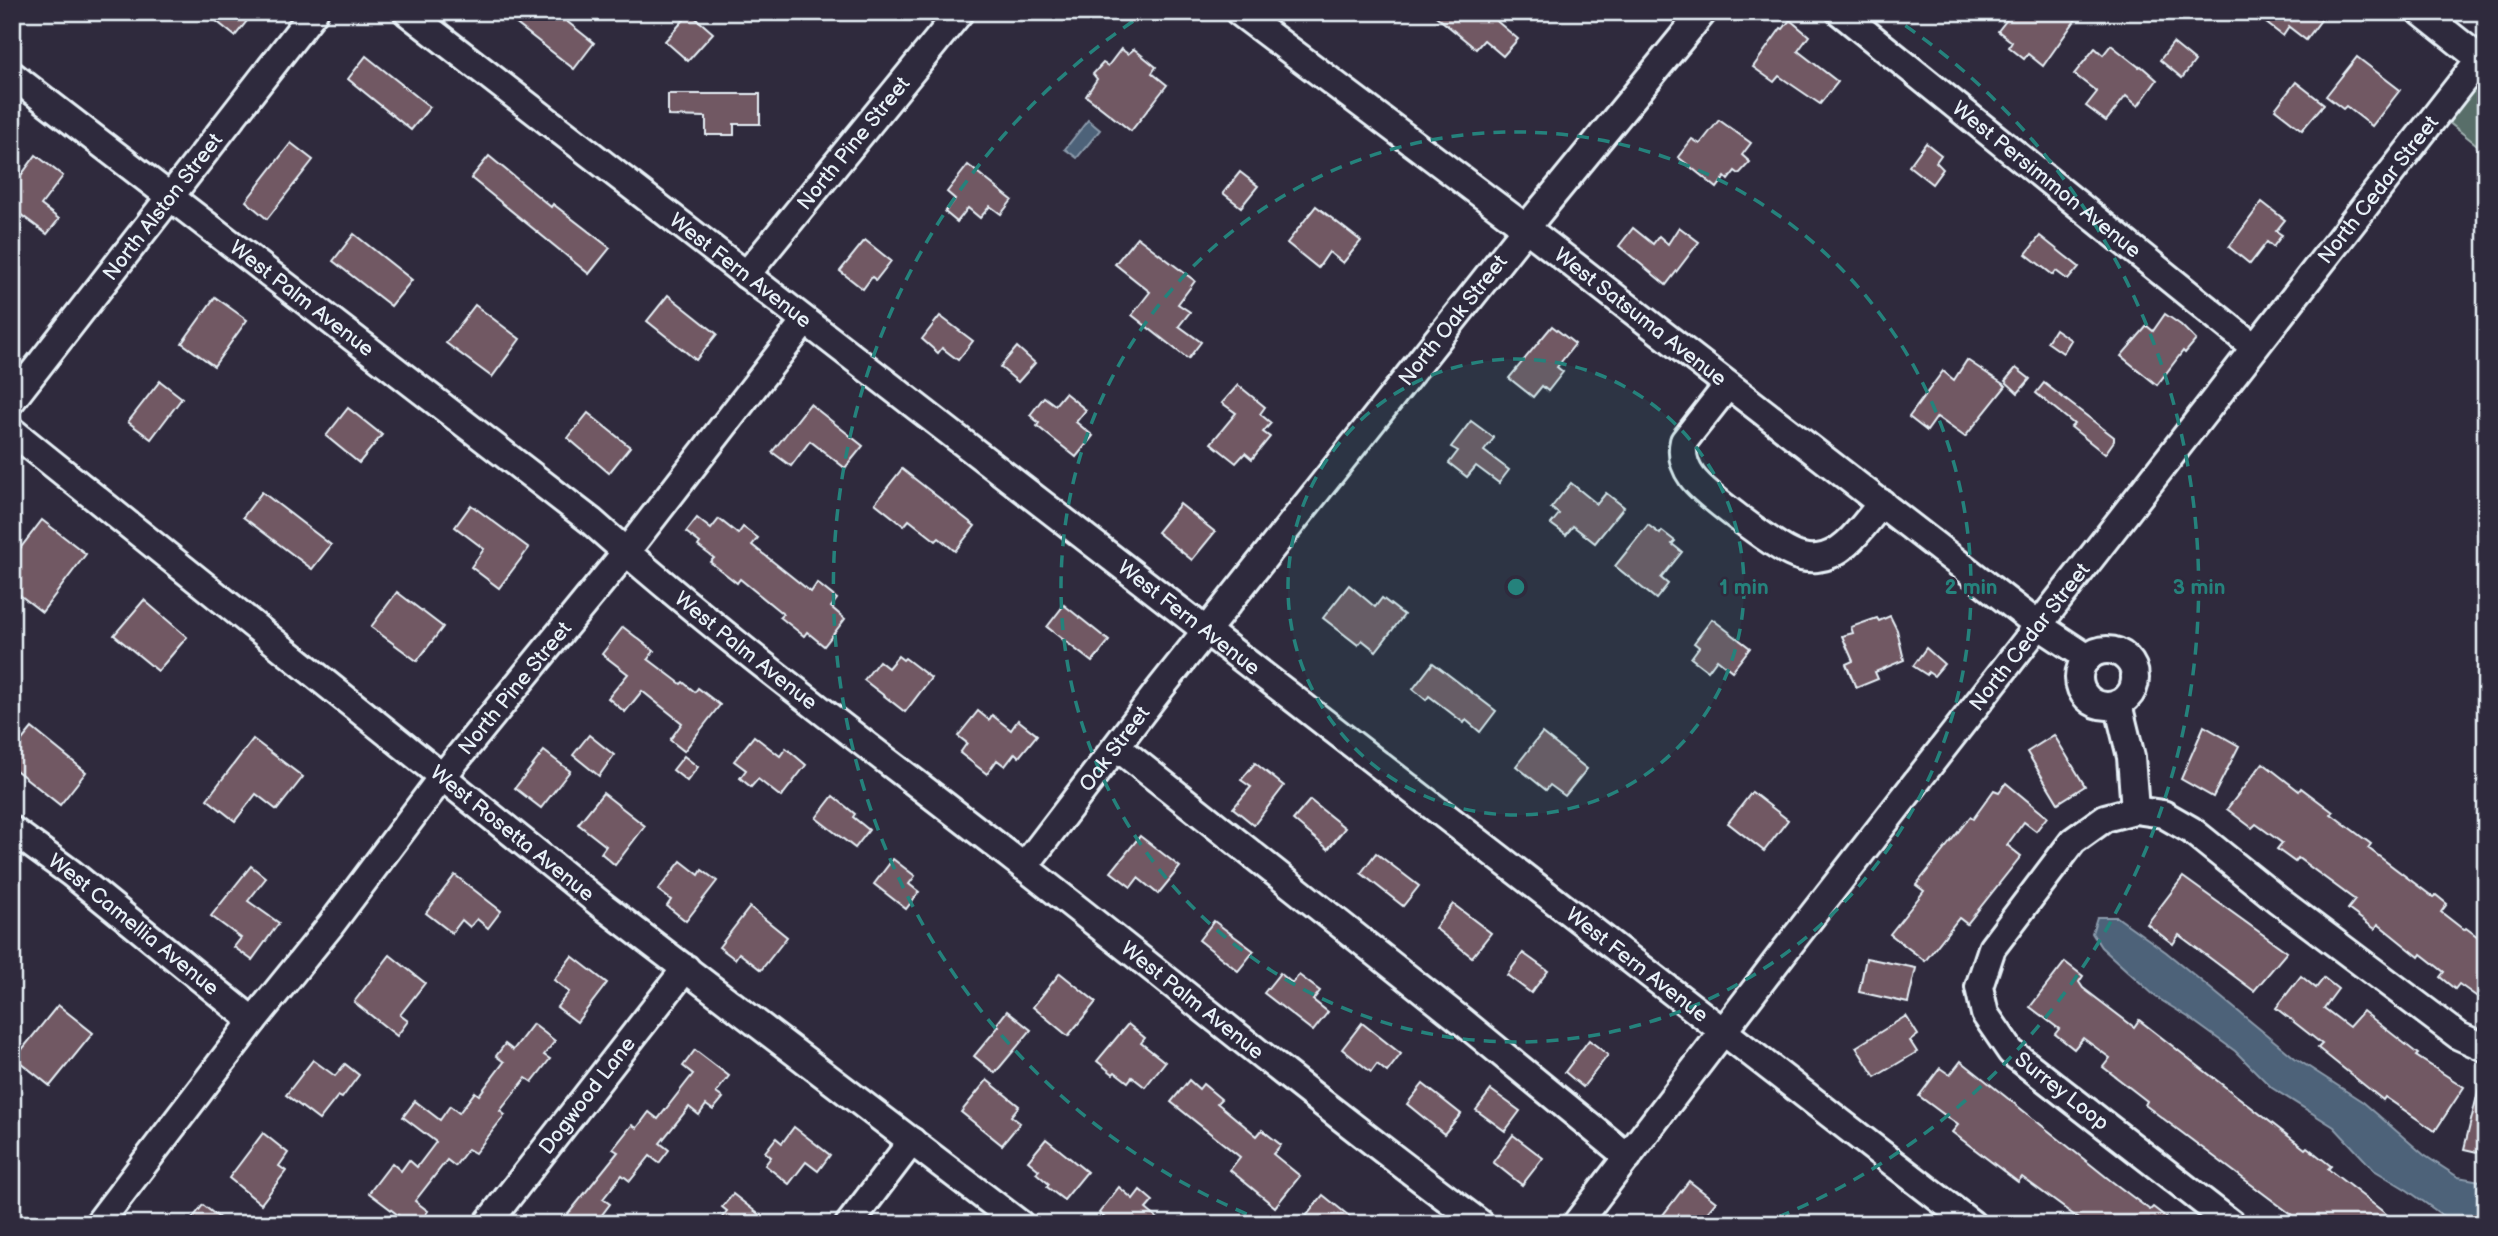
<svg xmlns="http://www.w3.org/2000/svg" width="2498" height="1236" viewBox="0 0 2498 1236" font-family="'Balsamiq Sans',sans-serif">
<rect width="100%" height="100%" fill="#2f2a3d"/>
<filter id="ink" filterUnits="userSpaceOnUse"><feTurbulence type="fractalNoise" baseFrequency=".0143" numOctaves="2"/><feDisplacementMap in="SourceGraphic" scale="14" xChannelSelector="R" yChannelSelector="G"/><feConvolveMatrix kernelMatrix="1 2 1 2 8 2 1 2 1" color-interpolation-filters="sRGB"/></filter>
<g filter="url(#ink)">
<path fill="#596e69" stroke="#a0b0b0" stroke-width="2" d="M2486 71V152L2447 121Z"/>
<g fill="#4d6279" stroke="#8b9bac" stroke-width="2">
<path d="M1088 120 1100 130 1077 158 1065 149Z"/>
<path d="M2097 917H2117L2166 952 2295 1058 2363 1102 2424 1155 2458 1177 2486 1182V1224H2455L2407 1190 2374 1170 2334 1127 2272 1088 2235 1051 2188 1017 2156 997 2101 947 2092 933Z"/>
</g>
<g fill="#715964" stroke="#e8f1f8" stroke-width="2">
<path d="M205 12H254L235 36Z"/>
<path d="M522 12H555L594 43 574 69 514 22Z"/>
<path d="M1431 12H1486L1518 39 1503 56 1484 40 1476 49Z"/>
<path d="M2013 12H2081L2043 66 2028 54 2024 59 2009 47 2012 42 1998 31Z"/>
<path d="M2252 12H2327L2306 40 2289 27 2283 36Z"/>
<path d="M690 13 713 33 688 61 665 41Z"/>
<path d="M1790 20 1809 36 1798 51 1838 82 1820 104 1779 76 1774 82 1753 67 1781 28 1783 29Z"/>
<path d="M2173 43 2195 61 2182 78 2160 60Z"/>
<path d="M2111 45 2139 67 2141 66 2157 80 2138 106 2126 96 2106 121 2086 106 2097 92 2074 74 2095 48 2103 55Z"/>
<path d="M1121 49 1128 54 1134 49 1156 67 1152 73 1167 85 1131 131 1086 96 1097 79 1093 74 1103 63 1108 66Z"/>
<path d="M366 56 430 107 411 130 348 79Z"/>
<path d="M2357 57 2400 90 2372 126 2346 106 2343 109 2326 96Z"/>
<path d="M2296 82 2324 104 2302 130 2275 109Z"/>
<path d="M668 94H760V124H734V135H706V117L668 116Z"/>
<path d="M1719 120 1751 143 1742 155 1750 162 1739 174 1735 171 1728 180 1725 177 1717 188 1678 157 1692 139 1700 144Z"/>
<path d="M291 143 313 160 267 219 246 201Z"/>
<path d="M1926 143 1941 155 1936 162 1943 169 1932 184 1909 166Z"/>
<path d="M36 155 63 176 41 205 59 219 47 234 12 208V173L19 178Z"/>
<path d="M489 156 551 207 553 204 610 248 589 274 471 178Z"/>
<path d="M968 165 1012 200 1001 214 990 206 980 218 968 208 957 222 945 212 955 199 947 192Z"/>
<path d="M1240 172 1258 186 1241 207 1223 193Z"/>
<path d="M2262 202 2285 220 2276 231 2282 235 2273 247 2267 242 2250 264 2229 247Z"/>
<path d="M1316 206 1361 241 1343 263 1329 252 1318 268 1287 243Z"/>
<path d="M1679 227 1699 242 1666 285 1619 246 1633 228 1653 244 1659 236 1668 244Z"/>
<path d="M354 234 412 280 391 306 333 261Z"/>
<path d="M2040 236 2079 267 2068 280 2056 271 2053 275 2026 254Z"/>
<path d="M1137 237 1195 281 1178 304 1190 312 1179 326 1201 342 1188 359 1132 315 1150 292 1115 264Z"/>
<path d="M865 240 891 261 876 280 872 277 863 289 840 271Z"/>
<path d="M668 295 717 334 696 360 647 321Z"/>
<path d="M215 297 247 320 214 366 182 343Z"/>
<path d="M475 305 520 339 492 377 446 343Z"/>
<path d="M2165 314 2181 325 2196 340 2185 353 2183 351 2157 385 2121 356 2147 326 2153 331Z"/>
<path d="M940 316 973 341 958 360 942 348 938 353 922 339Z"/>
<path d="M1552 326 1575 344 1557 367 1563 372 1548 391 1542 386 1533 397 1509 378Z"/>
<path d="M2055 329 2071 340 2063 353 2047 342Z"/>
<path d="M1017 347 1035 363 1018 382 1000 367Z"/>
<path d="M1967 360 2006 386 1965 437 1937 417 1927 431 1909 417 1943 371 1954 380Z"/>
<path d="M2016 368 2030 379 2018 393 2005 381Z"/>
<path d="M160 381 182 398 151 439 128 422Z"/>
<path d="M2044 383 2114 437V441L2105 454 2071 427 2074 424 2036 393Z"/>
<path d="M1238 385 1265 407 1260 414 1271 423 1263 432 1270 437 1252 459 1245 453 1236 463 1211 443 1236 413 1222 403Z"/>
<path d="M1065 393 1086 410 1076 422 1093 436 1076 457 1037 426 1039 423 1030 415 1044 397 1055 405Z"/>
<path d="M810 404 863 446 845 468 810 441 791 466 772 452Z"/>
<path d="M348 408 382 435 359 463 326 436Z"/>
<path d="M588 413 630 447 609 473 568 438Z"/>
<path d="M1471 421 1494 438 1484 451 1509 470 1499 483 1476 466 1467 477 1449 463 1458 451 1451 447Z"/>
<path d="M902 469 975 526 955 551 939 538 936 541 909 520 904 526 875 503Z"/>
<path d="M1571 483 1597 504 1606 493 1624 507 1595 543 1573 526 1566 535 1551 524 1559 514 1551 508Z"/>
<path d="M262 492 331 545 312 569 243 517Z"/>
<path d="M1180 504 1215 532 1192 560 1157 532Z"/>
<path d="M471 505 529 548 499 588 471 567 484 549 455 527Z"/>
<path d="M697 518 711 529 719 519 738 534 743 527 758 538 752 545 811 592 817 583 837 599 831 607 845 619 824 646 807 632 804 636 780 617 783 614 740 579 737 583 710 562 714 558 698 546 700 543 686 532Z"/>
<path d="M42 520 86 554 42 612 12 589V559Z"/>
<path d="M1648 525 1660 534 1662 531 1675 541 1672 544 1682 552 1661 578 1668 584 1656 599 1615 566Z"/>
<path d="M1349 585 1375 607 1382 598 1404 615 1376 651 1362 640 1358 645 1323 618Z"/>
<path d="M397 592 443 627 417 661 371 627Z"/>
<path d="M144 600 187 637 158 671 114 635Z"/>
<path d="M1064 605 1109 641 1092 662 1047 627Z"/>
<path d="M1890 616 1897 630 1904 660 1875 672 1878 679 1856 688 1846 664 1853 661 1842 636 1853 633 1851 627 1877 618 1879 621Z"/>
<path d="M1712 619 1750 648 1732 671 1717 659 1708 671 1691 658 1699 647 1694 643Z"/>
<path d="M623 627 654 651 648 659 681 684 683 682 695 692 698 688 720 705 684 751 670 740 682 723 642 691 625 712 608 698 628 674 602 654Z"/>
<path d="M1926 648 1944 664 1934 676 1928 672 1927 675 1913 666Z"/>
<path d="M898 656 903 660 905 658 931 678 905 712 864 680 879 661 888 668Z"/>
<path d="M1433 663 1496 711 1480 732 1466 720 1464 723 1429 696 1426 700 1413 689Z"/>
<path d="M978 711 989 720 992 715 1011 730 1018 720 1037 735 1019 757 1015 753 1005 766 997 760 987 774 960 753 967 743 958 736Z"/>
<path d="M2204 726 2239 746 2213 797 2181 779Z"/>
<path d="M32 728 86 772 60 805 12 767V752Z"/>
<path d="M1542 733 1587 769 1565 796 1550 785 1546 790 1516 766Z"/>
<path d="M589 735 614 755 599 776 573 755Z"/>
<path d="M2054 735 2085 786 2058 803 2027 752Z"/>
<path d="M754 736 780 756 786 748 806 765 781 797 758 779 751 787 740 778 746 770 734 761Z"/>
<path d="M253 739 303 777 277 810 256 794 235 821 207 799Z"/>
<path d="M544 751 570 771 541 808 515 788Z"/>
<path d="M684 756 698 767 687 781 673 770Z"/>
<path d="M1255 763 1284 786 1254 825 1233 808 1251 787 1241 780Z"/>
<path d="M2263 763 2299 791 2301 788 2333 812 2331 814 2371 844 2368 848 2433 897 2436 895 2447 904 2441 912 2464 930 2466 928 2486 943V1003L2459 984 2455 989 2440 977 2444 972 2421 954 2419 957 2378 924 2375 929 2348 909 2355 900 2298 858 2295 862 2277 849 2282 843 2256 824 2252 828 2227 809Z"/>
<path d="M2006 783 2047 817 2036 831 2024 822 2007 845 2021 856 1967 924 1959 918 1925 961 1890 934 1924 891 1916 885 1970 817 1973 819 1994 790 1999 792Z"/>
<path d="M1752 792 1788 820 1764 851 1728 823Z"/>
<path d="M603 793 645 826 615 865 601 853 606 846 578 824Z"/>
<path d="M833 796 855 814 853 817 869 830 855 848 816 818Z"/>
<path d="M1310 800 1345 828 1328 849 1293 820Z"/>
<path d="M1140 836 1180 867 1158 894 1138 878 1131 887 1111 872Z"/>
<path d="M1376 853 1419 886 1403 906 1361 873Z"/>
<path d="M893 859 915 876 909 884 919 892 906 909 874 884Z"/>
<path d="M681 861 699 875 702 870 717 881 686 921 667 906 671 900 658 890Z"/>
<path d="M251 866 266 878 248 901 279 923 252 960 234 947 241 938 211 916Z"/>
<path d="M455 875 501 911 488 928 477 919 470 927 462 920 452 933 426 913Z"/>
<path d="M2183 877 2287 952 2254 991 2179 935 2173 944 2147 924Z"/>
<path d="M1453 904 1491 933 1472 957 1435 928Z"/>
<path d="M750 907 787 937 761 970 739 953 735 959 719 947Z"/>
<path d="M1214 921 1254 951 1238 971 1199 940Z"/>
<path d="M1523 953 1548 971 1531 993 1507 975Z"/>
<path d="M390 955 425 983 400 1015 408 1021 397 1036 354 1002Z"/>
<path d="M572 956 607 983 577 1022 557 1007 569 992 554 980Z"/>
<path d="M1866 958 1916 968 1908 1003 1859 992Z"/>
<path d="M2065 962 2083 976 2079 982 2083 988 2134 1027 2139 1020 2305 1149 2307 1147 2331 1166 2328 1169 2399 1224H2304L2145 1105 2147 1101 2103 1067 2110 1058 2083 1038 2074 1049 2055 1034 2059 1029 2030 1007Z"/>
<path d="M1060 973 1096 1002 1068 1036 1033 1007Z"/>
<path d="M1280 973 1292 983 1299 975 1320 991 1313 1000 1328 1012 1313 1031 1264 993Z"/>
<path d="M2301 976 2316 988 2324 978 2338 989 2324 1008 2349 1027 2363 1011 2418 1054 2416 1056 2464 1087 2435 1131 2385 1097 2383 1100 2318 1048 2322 1044 2276 1008Z"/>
<path d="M58 1005 93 1033 50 1086 15 1058Z"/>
<path d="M1007 1011 1031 1030 995 1073 974 1056 999 1026 997 1024Z"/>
<path d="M1906 1016 1918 1035 1910 1041 1917 1052 1875 1077 1856 1047Z"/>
<path d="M1362 1023 1401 1054 1387 1072 1377 1064 1371 1072 1342 1049Z"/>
<path d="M533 1024 555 1041 544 1055 550 1059 532 1082 526 1078 500 1111 505 1115 475 1153 468 1149 455 1166 447 1160 415 1201 428 1211 419 1224H410L369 1193 392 1163 401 1171 409 1160 417 1167 436 1142 403 1117 415 1101 440 1120 450 1106 459 1113 475 1092 479 1095 504 1062 496 1056 505 1044 513 1050Z"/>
<path d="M1128 1024 1145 1038 1141 1043 1165 1062 1145 1087 1132 1077 1128 1082 1115 1072 1113 1074 1097 1061Z"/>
<path d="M1589 1040 1608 1055 1583 1087 1565 1072Z"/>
<path d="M695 1050 729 1076 716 1093 723 1098 713 1110 706 1105 699 1115 689 1107 660 1143 669 1150 659 1163 650 1156 630 1181 622 1175 603 1199 610 1204 595 1224H560L618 1152 613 1149 632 1125 637 1128 649 1112 658 1119 693 1074 683 1066Z"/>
<path d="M313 1060 335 1076 345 1064 359 1075 342 1098 338 1096 319 1120 286 1095Z"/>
<path d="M1961 1061 2110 1180 2150 1210 2153 1207 2175 1224H2086L2022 1177 2018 1182 1952 1132 1958 1125 1919 1096 1940 1068 1950 1075Z"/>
<path d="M987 1080 1019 1106 1011 1116 1020 1123 1002 1145 961 1112Z"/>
<path d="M1189 1080 1199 1089 1203 1084 1221 1099 1217 1103 1257 1136 1262 1130 1281 1145 1273 1154 1300 1176 1275 1207 1230 1170 1240 1157 1171 1102Z"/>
<path d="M1423 1084 1461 1114 1444 1134 1407 1104Z"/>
<path d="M2480 1084 2486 1085V1154L2464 1149Z"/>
<path d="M1491 1090 1520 1111 1505 1131 1476 1110Z"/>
<path d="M794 1127 830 1155 818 1171 806 1162 789 1184 765 1165 771 1157 765 1152 776 1138 782 1143Z"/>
<path d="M263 1133 288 1153 279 1166 286 1171 261 1204 229 1178Z"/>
<path d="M1513 1135 1543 1158 1522 1185 1493 1162Z"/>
<path d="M1046 1139 1087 1172 1064 1200 1047 1187 1049 1184 1036 1173 1039 1170 1028 1161Z"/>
<path d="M1689 1181 1716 1202 1698 1224H1656Z"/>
<path d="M1119 1187 1133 1199 1140 1190 1153 1201 1146 1209 1164 1224H1112L1099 1213Z"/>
<path d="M733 1194 771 1224H717L727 1211 722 1207Z"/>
<path d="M1323 1195 1359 1224H1300Z"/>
<path d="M203 1205 227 1224H188Z"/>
</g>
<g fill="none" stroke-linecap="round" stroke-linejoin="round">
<defs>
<g id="minor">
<path id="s1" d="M407 12 1972 1224"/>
<path id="s2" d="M1239 12 1526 228 2038 625 2088 658"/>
<path id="s3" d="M1840 12 2254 347"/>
<path d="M2421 12 2480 59"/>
<path id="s4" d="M12 75 591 521C725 641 872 748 1014 859 1169 980 1322 1106 1481 1224"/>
<path id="s5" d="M746 275 960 12"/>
<path d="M1728 385 1684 441C1681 454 1684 466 1692 477 1704 494 1772 544 1791 553 1799 557 1808 559 1817 558 1845 556 1865 522 1882 503"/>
<path id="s6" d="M12 400 314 12"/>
<path id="s7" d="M12 431 603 906 1020 1224"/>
<circle cx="2107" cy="678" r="28"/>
<path d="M2118 704 2131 757 2135 810"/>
<path d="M1117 747 1462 1021 1628 1157"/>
<path id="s8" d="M12 830 71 873 253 1021"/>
<path id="s9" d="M1024 867 1159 690 1526 228 1703 12"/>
<path id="s10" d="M98 1224 253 1021 330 926 442 777 626 552 805 321"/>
<path id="s11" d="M487 1224 686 968"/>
<path d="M849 1224 912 1141"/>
<path id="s12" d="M1576 1224 1783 953 2486 51"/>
<path d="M2232 1224 2011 1052 1985 1014 1979 987 1992 948 2073 841 2105 818 2135 810 2163 814 2191 830 2278 900 2459 1036 2486 1048"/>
</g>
</defs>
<use href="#minor" stroke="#e8f1f8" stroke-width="32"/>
<use href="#minor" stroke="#2f2a3d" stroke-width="26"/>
</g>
</g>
<circle cx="1516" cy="587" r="228" fill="#25827c" fill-opacity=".12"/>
<g fill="none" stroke="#25827c" stroke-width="3.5" stroke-dasharray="12 9">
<circle cx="1516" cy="587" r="228"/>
<circle cx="1516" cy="587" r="455"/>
<path d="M1266 1222A683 683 0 0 1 1144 14M1888 14A683 683 0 0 1 1766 1222"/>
</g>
<g text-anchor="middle" stroke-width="5" stroke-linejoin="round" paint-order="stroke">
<g font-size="21" fill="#e8f1f8" stroke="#2f2a3d">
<text dy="7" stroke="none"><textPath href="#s5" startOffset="170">North Pine Street</textPath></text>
<text dy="7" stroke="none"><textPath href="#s3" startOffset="266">West Persimmon Avenue</textPath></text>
<text dy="7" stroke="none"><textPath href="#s12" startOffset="1309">North Cedar Street</textPath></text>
<text dy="7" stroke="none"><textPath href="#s6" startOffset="245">North Alston Street</textPath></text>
<text dy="7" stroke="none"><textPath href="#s1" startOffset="422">West Fern Avenue</textPath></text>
<text dy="7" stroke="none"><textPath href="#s4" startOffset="366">West Palm Avenue</textPath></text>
<text dy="7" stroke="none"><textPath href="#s2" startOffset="504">West Satsuma Avenue</textPath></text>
<text dy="7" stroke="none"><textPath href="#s9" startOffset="695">North Oak Street</textPath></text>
<text dy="7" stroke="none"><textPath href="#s1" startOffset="989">West Fern Avenue</textPath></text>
<text dy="7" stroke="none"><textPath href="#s12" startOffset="742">North Cedar Street</textPath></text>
<text dy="7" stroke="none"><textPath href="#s4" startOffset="933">West Palm Avenue</textPath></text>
<text dy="7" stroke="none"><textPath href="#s10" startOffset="679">North Pine Street</textPath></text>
<text dy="7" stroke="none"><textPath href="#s9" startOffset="149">Oak Street</textPath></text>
<text dy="7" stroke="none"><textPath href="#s7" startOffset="642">West Rosetta Avenue</textPath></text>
<text dy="7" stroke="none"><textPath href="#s8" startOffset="154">West Camellia Avenue</textPath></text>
<text dy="7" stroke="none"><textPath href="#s1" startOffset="1556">West Fern Avenue</textPath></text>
<text dy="7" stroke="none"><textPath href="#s4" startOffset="1500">West Palm Avenue</textPath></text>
<text transform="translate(2062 1091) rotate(38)" y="7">Surrey Loop</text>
<text dy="7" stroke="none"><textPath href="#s11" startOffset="163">Dogwood Lane</textPath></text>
</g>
</g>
<circle cx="1516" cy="587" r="10" fill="#25827c" stroke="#2f2a3d" stroke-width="3.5"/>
<g font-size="21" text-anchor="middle" font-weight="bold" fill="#25827c" stroke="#2f2a3d" stroke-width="5" stroke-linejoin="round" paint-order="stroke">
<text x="1744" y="594">1 min</text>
<text x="1971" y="594">2 min</text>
<text x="2199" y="594">3 min</text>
</g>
<rect width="2498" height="1236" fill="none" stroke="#2f2a3d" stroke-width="42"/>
<rect x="21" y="21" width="2456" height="1194" fill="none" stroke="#e8f1f8" stroke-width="2.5" filter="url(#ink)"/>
</svg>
